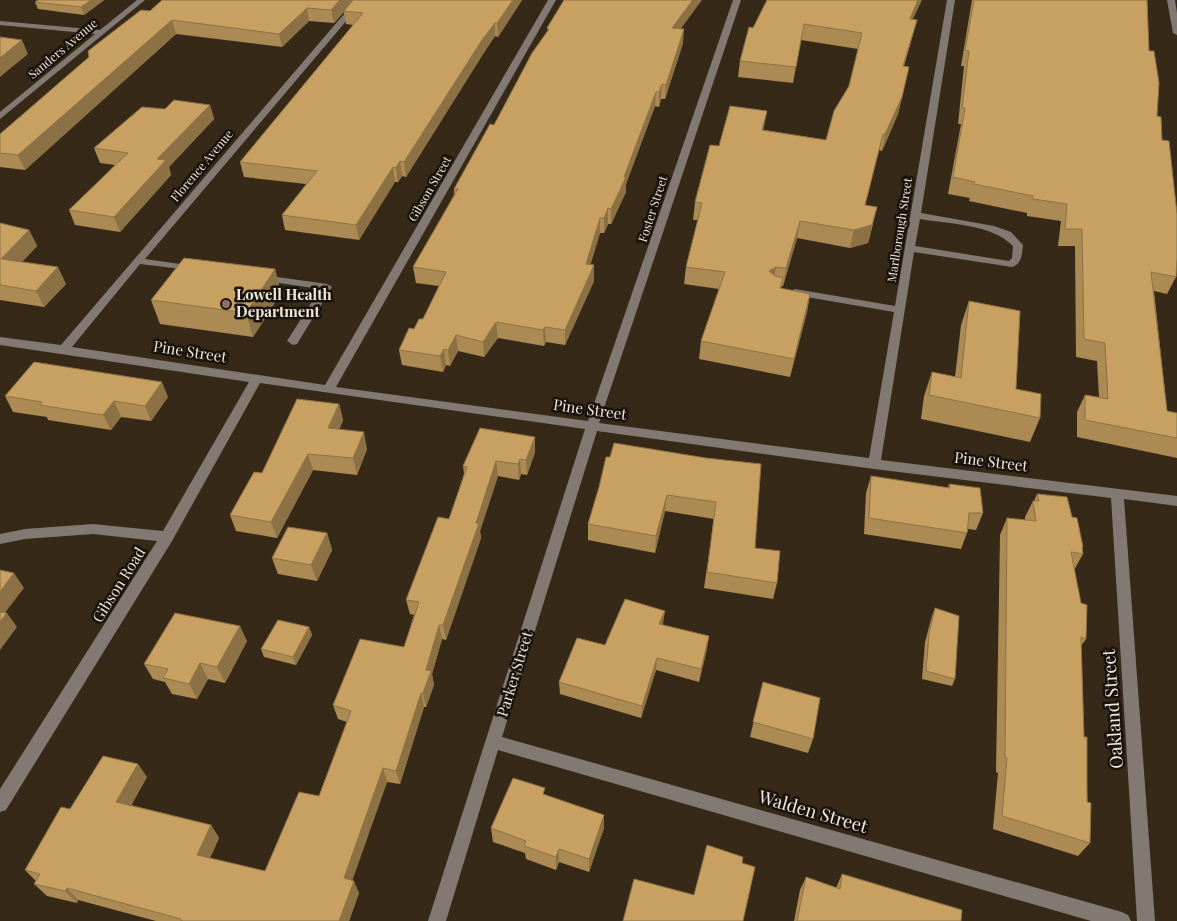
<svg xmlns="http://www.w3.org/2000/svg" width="1177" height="921" viewBox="0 0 1177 921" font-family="'Playfair Display',serif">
<rect width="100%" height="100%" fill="#362918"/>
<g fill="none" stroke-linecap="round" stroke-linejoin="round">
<g fill="#827972" fill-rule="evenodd">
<path d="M137 0H145L0 119V112L95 34 0 25V21L100 30Z"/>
<path d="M356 0H364L145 259 194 266 199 269 198 271 140 264 72 347 325 385 548 0H556L336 387 588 421 733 0H741L599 423 869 458 894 312 795 295 790 292 795 289 895 306 947 0H955L921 213 994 226 1011 232 1023 245C1022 254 1022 264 1012 267L914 252 881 460 1177 496V506L1124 499 1155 921H1137L1111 498 874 469 597 431 502 737 1122 912 1128 915 1131 921H1091L498 750 446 921H428L585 429 260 383 172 541 6 810 0 812V789L157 541 93 534 25 539 0 544V534L25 529 93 524 163 531 249 382 0 345V337L61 345ZM920 219C949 224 992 224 1013 246L1012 258 1009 261 915 246Z"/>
<path d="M1167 0H1175L1177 13V35L1173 33Z"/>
<path d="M263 275 327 284 332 287 297 344 293 345 287 341 320 289 259 280 258 278 259 276Z"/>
</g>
</g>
<g fill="#ac8a54">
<path d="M104 0 84 15 38 9 35 2Z"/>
<path d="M522 0 498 37 495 36 483 54 406 177 402 176 398 182H395L359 240 285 230 282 215 306 184 244 177 240 162 353 25 346 24 344 12 334 23 309 21 282 47 176 34 25 170 0 167V134L150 11Z"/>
<path d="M767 0 917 20 904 66 909 67 898 114 882 151 879 150 865 205 873 224 868 243 850 248 797 238 783 286H782L781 289 810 294 807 312 790 377 699 359 701 341 719 289 684 284 686 267 698 220H693L695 202 719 146 764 130 826 140 849 86 858 49 801 40 793 83 738 77 740 61 753 28Z"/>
<path d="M972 0H1147L1149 51 1157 116 1162 140 1176 277 1167 294 1154 291 1167 411 1177 413V458L1077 437V412L1085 395 1099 397 1097 361 1076 357 1075 246H1058L1061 221 1027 216V213L969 201 970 198 948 194 961 124H958L964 66H961Z"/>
<path d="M547 28 681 29 683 43 665 99H661L659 107 655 106 626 184V192L611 224H608L604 233H600L590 265H594V281L565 345 546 342 544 346 498 338 484 357 458 351 450 366 446 365 443 372 402 365 399 350 414 329 423 319 439 286 416 283 413 267 454 195V189L494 125 548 31Z"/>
<path d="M210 105 214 119 169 167 171 175 120 232 75 225 69 210 115 165 100 163 94 148 165 109Z"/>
<path d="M0 223 29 230 37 246 22 262 66 284 44 307 0 300Z"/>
<path d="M275 269 281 293 253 337 160 324 151 300Z"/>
<path d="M969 301 1016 389 1040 418 1030 442 921 419 924 396 932 372 955 377 961 325Z"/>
<path d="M5 396 168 397 151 421 121 417 111 430 48 420 47 417 13 412Z"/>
<path d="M339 404 343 420 339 430 367 449 357 475 313 470 277 538 236 531 230 515 262 473Z"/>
<path d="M535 437V452L527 475 521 474 519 480 498 476 480 531 481 538 446 640 442 639 432 674 434 685 426 707H424L400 784 387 782 352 880 359 893 349 921H156L78 900 77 903 47 896 34 884 36 881 25 870 70 809 147 777 131 805 211 825 219 838 210 858 265 871 319 796 347 722 338 719 333 705 404 647 414 615 410 614 406 600 449 519 464 474 463 466Z"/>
<path d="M610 457 706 458 755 548 777 583 773 599 704 588 714 519 665 511 655 553 588 540V524Z"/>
<path d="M871 476 948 488 949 484 983 513 976 530 968 529 967 533 961 549 864 534 866 493Z"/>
<path d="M1037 494 1072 517 1083 547 1082 550 1083 554 1074 570 1086 639 1081 646 1084 737 1090 843 1078 856 993 829 998 773 996 772 1000 535 1007 518 1025 520V517L1033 501H1034Z"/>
<path d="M327 533 332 550 317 581 278 574 272 558Z"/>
<path d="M935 608 955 679 952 686 922 679 925 642 932 616Z"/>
<path d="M663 624V625L707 649 699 682 656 670 641 718 560 694 559 682 605 645Z"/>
<path d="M309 627 312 635 296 665 264 657 261 649Z"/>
<path d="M247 641 225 683 208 679 197 699 172 694 165 682 153 679 144 664Z"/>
<path d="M763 682 813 739 808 753 750 737Z"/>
<path d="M546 795 604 828 589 872 559 862 556 870 526 859 525 853 493 842 491 828Z"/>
<path d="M842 874 961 921H794L800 890 806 877 836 888Z"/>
</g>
<g fill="#8c7145">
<path d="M91 0H104L84 15 81 7Z"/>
<path d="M340 0H354L334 23 331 10Z"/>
<path d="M513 0H522L498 37 497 23Z"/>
<path d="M693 0H702L671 42 672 28Z"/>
<path d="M918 0H922L906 34 910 19Z"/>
<path d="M307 8 309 21 282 47 279 34Z"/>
<path d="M172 20 176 34 25 170 18 155Z"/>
<path d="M917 20 913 35 899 82 903 66Z"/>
<path d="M495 23V36L483 54 406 177 404 162 482 40Z"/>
<path d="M684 29 683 43 665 99 666 85Z"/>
<path d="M22 40 28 54 0 77V58Z"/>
<path d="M662 84 661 99 659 107V92Z"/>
<path d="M656 92 655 106 626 184V192L611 224V209Z"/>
<path d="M902 97 898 114 882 151 885 134Z"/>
<path d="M210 105 214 119 169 167 171 175 120 232 114 217 157 159Z"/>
<path d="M767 111 764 127 760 147 762 130Z"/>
<path d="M400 161 402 176 398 182 396 168Z"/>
<path d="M393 167 395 182 359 240 356 225Z"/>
<path d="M877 207 868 243 850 248 854 230Z"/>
<path d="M608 208V224L604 233V218Z"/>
<path d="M600 218V233L586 280V264Z"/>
<path d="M800 221 797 238 783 286 786 268Z"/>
<path d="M29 230 37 246 9 275 1 259Z"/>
<path d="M594 265V281L565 345V330Z"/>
<path d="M58 267 66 284 44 307 36 291Z"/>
<path d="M776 267 773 284 769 271Z"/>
<path d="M275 269 281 293 253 337 246 313Z"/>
<path d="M810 294 807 312 790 377 794 359Z"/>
<path d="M496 322 498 338 484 357 483 342Z"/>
<path d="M545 327 546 342 544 346 543 330Z"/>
<path d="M456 335 458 351 450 366 448 350Z"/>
<path d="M444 349 446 365 443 372 440 356Z"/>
<path d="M162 382 168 397 151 421 145 406Z"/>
<path d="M114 401 121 417 111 430 103 415Z"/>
<path d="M339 404 343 420 333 445 328 428Z"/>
<path d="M364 432 367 449 357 475 353 458Z"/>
<path d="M535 437V452L527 475 526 460Z"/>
<path d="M308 454 313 470 277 538 271 522Z"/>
<path d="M520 459 521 474 519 480 518 464Z"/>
<path d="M496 461 498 476 480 531 481 538 446 640 443 625Z"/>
<path d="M667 495 665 511 655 553 656 536Z"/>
<path d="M327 533 332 550 317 581 311 565Z"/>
<path d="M14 573 24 588 0 619V592Z"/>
<path d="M665 611 663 624 658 637 659 624Z"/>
<path d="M7 613 17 627 0 650V622Z"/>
<path d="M439 625 442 639 432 674 434 685 426 707 423 693 426 670Z"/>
<path d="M240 626 247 641 225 683 217 667Z"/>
<path d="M309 627 312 635 296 665 293 657Z"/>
<path d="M709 636 707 649 699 682 701 669Z"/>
<path d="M657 658 656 670 641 718 642 706Z"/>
<path d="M200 663 208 679 197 699 189 684Z"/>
<path d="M421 693 424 707 400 784 396 771Z"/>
<path d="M138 764 147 777 126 815 116 802Z"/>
<path d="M383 768 387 782 349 890 344 878Z"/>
<path d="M604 815V828L589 872V859Z"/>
<path d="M211 825 219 838 206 867 197 855Z"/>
<path d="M559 849V862L556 870V857Z"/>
<path d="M354 881 359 893 349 921H339Z"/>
<path d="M67 888 78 900 77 903 65 891Z"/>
</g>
<g fill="#c8a162" stroke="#8c7145">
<path d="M38 0H91L81 7 35 2Z"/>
<path d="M162 0H340L331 10 307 8 279 34 172 20 18 155 0 153V134L89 57 88 51 141 10 150 11Z"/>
<path d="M353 0H513L497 23H495L482 40 404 162 400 161 396 168 393 167 356 225 282 215 317 171 240 162 363 13 344 11Z"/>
<path d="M564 0H693L672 28 684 29 666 85 662 84 659 92H656L624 177H626L611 209 608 208 604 218H600L586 264 594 265 565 330 545 327 543 330 496 322 483 342 456 335 448 350 444 349 440 356 399 350 409 328 414 329 419 319H423L446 272 413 267 458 189H454L490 124 494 125 532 53 549 29 547 28Z"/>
<path d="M767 0H918L910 19 917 20 903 66 909 67 902 97 885 134H883L865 205 877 207 872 225 854 230 800 221 786 268 776 267 769 271 775 276 783 278 780 288 810 294 794 359 701 341 725 272 686 267 702 203 695 202 710 145 719 146 730 106 767 111 762 130 826 140 834 111 849 86 862 33 804 24 796 67 740 61 749 27 753 28Z"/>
<path d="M974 0H1147L1149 51H1154L1159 83 1157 116 1161 117 1162 140 1169 141 1177 214V259L1176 277 1151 272 1167 411 1177 413V438L1085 420V395L1108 399 1105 343 1084 339 1082 229H1065L1067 204 1033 199V196L974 184 975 182 953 177 965 108H962L969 51 965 50Z"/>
<path d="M0 37 22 40 0 58Z"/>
<path d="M174 100 210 105 157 159 166 160 114 217 69 210 128 153 94 148 142 107 165 109Z"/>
<path d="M0 223 29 230 1 259 58 267 36 291 0 285Z"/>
<path d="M184 258 275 269 246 313 151 300Z"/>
<path d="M969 301 1020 311 1016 389 1041 394 1040 418 929 395 932 372 961 378Z"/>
<path d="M34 362 162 382 145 406 114 401 103 415 40 405 42 402 5 396Z"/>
<path d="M297 399 339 404 328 428 364 432 353 458 308 454 271 522 230 515 254 472 262 473Z"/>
<path d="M480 428 535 437 526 460 520 459 518 464 496 461 476 523H479L443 625H439L426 670 431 671 423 693H421L396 771 383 768 344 878 354 881 339 921H183L180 920 181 919 67 888 65 891 34 884 40 874 25 870 61 807 70 809 103 756 138 764 116 802 211 825 197 855 265 871 299 792 319 796 351 711 333 705 360 639 404 647 419 602 406 600 438 517 449 519 467 467 463 466Z"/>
<path d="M614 443 706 458 761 464 755 548 780 551 777 583 707 572 716 502 667 495 656 536 588 524 599 487 606 457H610Z"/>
<path d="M871 476 950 488 949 484 980 488 983 513H969L967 533 869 518Z"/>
<path d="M1037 494 1067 497 1072 517 1077 518 1083 547H1082L1083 554 1071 552 1081 603 1087 605 1086 639 1081 637 1084 737H1087V802L1091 803 1090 843 1002 816 1007 758H1005L1007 518 1036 521 1033 501H1039Z"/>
<path d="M288 527 327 533 311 565 272 558Z"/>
<path d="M0 570 14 573 0 592Z"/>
<path d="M625 599 665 611 659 624 709 636 701 669 657 658 642 706 559 682 577 638 605 645Z"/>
<path d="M935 608 959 616 955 679 926 671 929 634Z"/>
<path d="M0 612 7 613 0 622Z"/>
<path d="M175 613 240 626 217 667 200 663 189 684 163 678 168 669 144 664Z"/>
<path d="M278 620 309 627 293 657 261 649Z"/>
<path d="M763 682 820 698 813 739 753 722Z"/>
<path d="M513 778 545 788 543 794 604 815 589 859 559 849 556 857 524 846 526 841 491 828Z"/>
<path d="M707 845 743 857 742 863 755 867 743 921H623L634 879 694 895Z"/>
<path d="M842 874 962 910 961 921H797L806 877 840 889Z"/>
</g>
<circle fill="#8d6e63" stroke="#19130c" stroke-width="2" cx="226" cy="304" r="5"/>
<g text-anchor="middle" stroke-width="5" stroke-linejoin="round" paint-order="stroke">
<g font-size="12" fill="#f0e7dd" stroke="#19130c">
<text transform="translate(63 49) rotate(-40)" y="4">Sanders Avenue</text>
<text transform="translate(202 166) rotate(-50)" y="4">Florence Avenue</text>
<text transform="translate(430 189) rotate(-60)" y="4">Gibson Street</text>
<text transform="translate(653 209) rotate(-72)" y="4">Foster Street</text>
<text transform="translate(900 230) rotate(-81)" y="4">Marlborough Street</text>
</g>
<g font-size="15" font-weight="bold" fill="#f0e7dd" stroke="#19130c" text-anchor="start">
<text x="236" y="300">Lowell Health<tspan x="236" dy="17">Department</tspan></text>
</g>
<g font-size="15" fill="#f0e7dd" stroke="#19130c">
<text transform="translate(190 352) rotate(9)" y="5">Pine Street</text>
<text transform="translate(590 410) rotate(8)" y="5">Pine Street</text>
<text transform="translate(991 462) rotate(7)" y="5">Pine Street</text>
<text transform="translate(119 585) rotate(-58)" y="5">Gibson Road</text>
<text transform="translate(515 674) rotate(-73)" y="5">Parker Street</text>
</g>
<g font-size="18" fill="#f0e7dd" stroke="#19130c">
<text transform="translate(1113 709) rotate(-94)" y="6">Oakland Street</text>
<text transform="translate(813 812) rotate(16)" y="6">Walden Street</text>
</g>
</g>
</svg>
